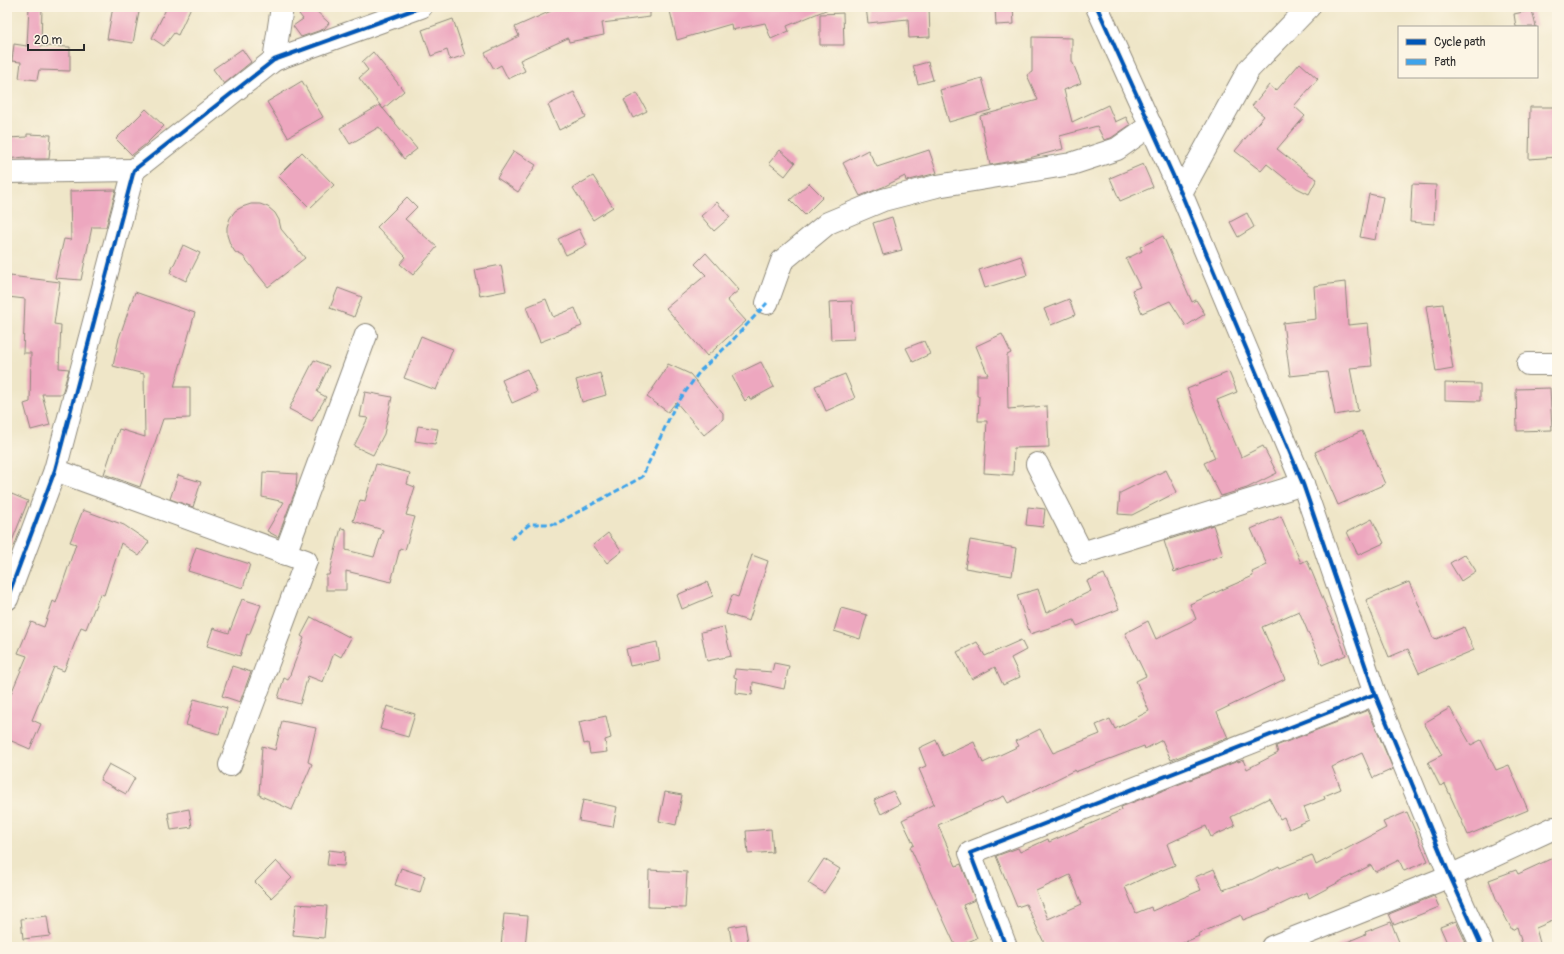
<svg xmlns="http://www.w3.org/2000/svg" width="1564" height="954" viewBox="0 0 1564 954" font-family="Pangolin,sans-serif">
<rect width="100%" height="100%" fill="#fcf5e5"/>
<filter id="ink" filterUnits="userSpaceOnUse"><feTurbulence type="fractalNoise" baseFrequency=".025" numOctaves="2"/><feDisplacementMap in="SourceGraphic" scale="8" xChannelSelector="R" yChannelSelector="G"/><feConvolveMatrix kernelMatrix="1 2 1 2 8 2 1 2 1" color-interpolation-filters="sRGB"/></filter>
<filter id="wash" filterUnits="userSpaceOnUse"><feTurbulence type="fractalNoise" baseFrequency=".012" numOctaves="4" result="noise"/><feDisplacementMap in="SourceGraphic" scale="16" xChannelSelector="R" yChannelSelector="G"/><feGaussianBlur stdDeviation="0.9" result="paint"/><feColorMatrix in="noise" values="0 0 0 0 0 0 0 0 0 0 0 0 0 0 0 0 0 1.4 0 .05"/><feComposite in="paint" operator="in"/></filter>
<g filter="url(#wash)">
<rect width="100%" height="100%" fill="#efe6c8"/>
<g id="blocks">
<g fill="#eda7bf" fill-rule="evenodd">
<path d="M29 7H42L41 46 70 47V71L39 70 37 80 19 78 21 62 12 61 14 44 27 46Z"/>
<path d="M113 7H140L133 43 107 39Z"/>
<path d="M167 7H191L178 35 174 33 164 46 152 38Z"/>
<path d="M306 7H312L329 23 324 29 301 37 293 26 303 19 299 14Z"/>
<path d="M560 7H650V17L602 23 604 35 569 42 568 38 520 60 525 71 508 79 501 65 494 69 485 53 519 36 515 27Z"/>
<path d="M669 7H833L787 26 789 31 771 39 765 23 732 30 731 24 677 40Z"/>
<path d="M866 7H929L930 37 909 38 908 19 868 23Z"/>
<path d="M995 7H1013L1014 24 996 25Z"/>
<path d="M1532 10 1536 27H1516L1514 14Z"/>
<path d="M843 13 844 45H820V14Z"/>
<path d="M453 19 465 55 450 60 447 50 431 56 422 30Z"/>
<path d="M1032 37 1072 38V61L1081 83 1064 90 1072 122 1108 105 1115 122 1126 117 1130 125 1111 138 1104 140 1097 126 1060 136 1063 149 1029 158 990 165 980 116 1038 100 1027 75 1032 72Z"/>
<path d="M242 49 251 62 224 84 213 69Z"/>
<path d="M373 52 404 91 383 109 359 78 368 70 362 62Z"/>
<path d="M928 62 933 80 918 84 913 66Z"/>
<path d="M1300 63 1318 79 1294 106 1305 116 1277 149 1310 175 1317 179 1309 194 1297 188 1267 164 1261 171 1235 151 1264 116 1252 106 1269 85 1276 91Z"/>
<path d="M982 78 991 110 949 122 940 90Z"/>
<path d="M302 81 323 117 288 137 267 102Z"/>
<path d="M574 92 586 117 559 130 548 105Z"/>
<path d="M637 93 647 111 633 118 624 100Z"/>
<path d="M380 105 417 149 404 159 379 127 350 144 340 128Z"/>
<path d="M1530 107H1557V157L1529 159Z"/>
<path d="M146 109 164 126 146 144 132 155 116 139Z"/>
<path d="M27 134 51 135 49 159H25V157L7 159V138L27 137Z"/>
<path d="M780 150 795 163 785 176 769 163Z"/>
<path d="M868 150 877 167 929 150 937 173 906 181 905 176 883 187 860 196 843 163Z"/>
<path d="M514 151 536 165 518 192 497 178Z"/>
<path d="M302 152 334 185 310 208 278 176Z"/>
<path d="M1143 164 1153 187 1120 201 1110 178Z"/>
<path d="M593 176 613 207 593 220 573 188Z"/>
<path d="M809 183 823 197 805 215 790 200Z"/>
<path d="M1412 184 1436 185 1434 224 1410 222Z"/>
<path d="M116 190 106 227H92L81 280 55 278 64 239 71 240 70 191Z"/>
<path d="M1369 194 1383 197 1375 240 1360 237Z"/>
<path d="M407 197 417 207 405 219 437 247 413 275 400 264 406 257 377 227Z"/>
<path d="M717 202 730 217 714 231 701 216Z"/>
<path d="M251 204H260L268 207 275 213 279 220 281 229 305 258 268 287 243 256 235 252 230 244 227 235V227L230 218 235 211 242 207Z"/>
<path d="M1247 213 1254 227 1238 237 1230 222Z"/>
<path d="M892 217 902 250 883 255 873 223Z"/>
<path d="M579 229 587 245 566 255 558 239Z"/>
<path d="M1163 236 1192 302 1196 300 1205 314 1186 326 1170 301 1142 313 1132 290 1140 287 1126 259 1142 251 1140 247Z"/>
<path d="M183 245 200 253 186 281 170 273Z"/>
<path d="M706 253 739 290 727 300 746 321 707 356 666 308 706 275 695 264Z"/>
<path d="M1021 256 1027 275 985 288 979 270Z"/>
<path d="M501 265 506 291 480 296 475 270Z"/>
<path d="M10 276 60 282 54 324 61 325 59 368 69 369 62 394H42L50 425 31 430 24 404 30 402 31 353H23L25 299 8 297Z"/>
<path d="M1345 282 1348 325 1368 323 1372 366 1350 368 1358 411 1335 415 1327 372 1290 376 1283 323 1316 319 1314 286Z"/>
<path d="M338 288 362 297 354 317 330 308Z"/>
<path d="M135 292 195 313 174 387H190V418L163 419 140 487 104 474 119 429 145 437 144 374 113 366 119 338Z"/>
<path d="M546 299 553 317 575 308 582 326 540 342 526 307Z"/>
<path d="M1069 299 1075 315 1051 325 1044 309Z"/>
<path d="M852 301 854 339 831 340 829 302Z"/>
<path d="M1443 304 1453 369 1436 372 1426 306Z"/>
<path d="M1002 334 1011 353 1007 355 1008 409 1047 406 1049 447 1014 448 1013 475 984 473 987 421H978L979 396H977V375H988L976 346Z"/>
<path d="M421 336 453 349 436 390 404 378Z"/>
<path d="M924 341 930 354 913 362 906 348Z"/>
<path d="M314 360 329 366 317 392 326 397 312 421 289 409Z"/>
<path d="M761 362 774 387 750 400 749 397 745 401 732 376Z"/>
<path d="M668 364 690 374 723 413V419L704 435 676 402 668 412 647 397 662 375Z"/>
<path d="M527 369 537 392 512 403 502 380Z"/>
<path d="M1229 372 1237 392 1217 400 1241 457 1263 446 1277 473 1247 488 1221 496 1204 463 1215 458 1187 389Z"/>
<path d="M600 373 606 395 582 402 576 380Z"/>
<path d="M845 374 855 398 826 411 815 386Z"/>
<path d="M1445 383 1480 384V401L1445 400Z"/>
<path d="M1550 388 1552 430 1517 431 1516 389Z"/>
<path d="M365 392 392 397 384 434 373 455 354 446 368 418 360 417Z"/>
<path d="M418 426 438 429 435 444 415 441Z"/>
<path d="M1362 431 1385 484 1338 505 1315 452Z"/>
<path d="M376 464 410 473 407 484 415 487 406 515 415 517 405 550 400 548 391 582 346 571V590H326V575H329L341 528 346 529V550L374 557 383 530 353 521 360 500 365 501Z"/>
<path d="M1166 470 1177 492 1132 515 1118 514 1120 493Z"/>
<path d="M263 472 297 474 296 486H297L278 537 267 531 284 502 262 497Z"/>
<path d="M178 475 201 482 193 507 170 499Z"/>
<path d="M7 492 28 501 8 551H7Z"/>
<path d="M1028 507 1045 509 1043 527 1026 525Z"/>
<path d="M83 510 124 525 149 542 139 556 121 543 104 595 100 594 86 629 81 627 64 671 54 667 32 720 41 724 30 749 7 739V703L27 656 18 653 31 622 44 627 53 601 56 603 76 544 70 542Z"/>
<path d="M1281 516 1301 563 1307 560 1346 655 1322 665 1299 611 1262 627 1285 679 1217 712 1228 738 1171 760 1162 740 1145 749 1144 746 1075 772V770L1008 803 1004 796 938 825 956 866 961 864 975 900 963 905 977 938 956 947 910 847 914 845 902 820 934 804 919 769 926 766 919 748 936 740 943 756 974 742 983 763 1019 746 1016 741 1040 729 1053 753 1100 734 1096 725 1110 719 1115 729 1149 711 1136 681 1146 676 1125 633 1148 621 1156 639 1196 619 1190 604 1253 576 1252 572 1267 565 1251 529Z"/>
<path d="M1372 519 1384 543 1358 555 1347 532Z"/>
<path d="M1213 525 1223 555 1174 572 1164 541Z"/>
<path d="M608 533 622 551 607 563 593 545Z"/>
<path d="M970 540 1016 548 1012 576 965 568Z"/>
<path d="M196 547 250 564 243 588 188 571Z"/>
<path d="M1465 554 1476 571 1461 581 1450 563Z"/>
<path d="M752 555 768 561 749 621 726 614 732 595 738 597Z"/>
<path d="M1104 574 1119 609 1077 626 1074 620 1030 634 1017 595 1038 589 1046 613 1091 591 1087 581Z"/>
<path d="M707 582 713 596 682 609 677 595Z"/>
<path d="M1409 582 1433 638H1435L1436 639 1464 627 1474 650 1419 673 1408 649 1389 657 1366 600Z"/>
<path d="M242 599 261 605 249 635 247 634 240 656 207 646 213 628 229 633Z"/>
<path d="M841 608 867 615 860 639 834 631Z"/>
<path d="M311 617 351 638 341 657 334 653 323 682 308 676 300 704 278 698 284 678 288 680 304 638 301 636Z"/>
<path d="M724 627 731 656 707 661 701 632Z"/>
<path d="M1021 640 1026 650 1011 658 1020 677 1003 685 995 667 972 679 957 652 977 642 985 656Z"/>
<path d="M657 642 660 660 630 666 626 649Z"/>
<path d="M774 663 789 666 784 689 753 682 752 695 736 693 737 678 734 677 735 669 772 672Z"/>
<path d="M232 666 251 672 240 702 222 696Z"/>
<path d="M194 699 227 708 219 734 186 725Z"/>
<path d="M387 706 415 714 408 737 380 729Z"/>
<path d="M1450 708 1471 745 1481 740 1496 770 1509 765 1528 810 1468 835 1445 784 1440 786 1428 762 1442 755 1424 723Z"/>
<path d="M1368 710 1393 769 1373 778 1362 753 1332 767 1341 789 1324 796 1325 799 1304 807 1309 820 1289 829 1284 817 1280 819 1269 798 1231 817 1235 826 1211 837 1206 826 1167 844 1175 865 1148 876 1125 887 1136 913 1151 907 1152 911 1201 890 1195 877 1214 869 1223 890 1251 880 1279 866 1280 868 1312 855 1316 865 1386 828 1383 822 1407 812 1428 861 1404 871 1399 860 1375 872 1371 865 1309 898 1307 892 1267 911 1243 920 1241 915 1198 934 1199 936 1174 947H1046L1026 904 1017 907 996 856 1018 848 1020 852 1048 839 1049 842 1122 810 1121 807 1238 761V762L1243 760 1247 769 1278 753 1276 746ZM1070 875 1082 904 1048 919 1036 891Z"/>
<path d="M606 716 611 738 605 740 607 752 590 754 588 743 584 744 579 722Z"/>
<path d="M282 721 316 728 308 762 312 764 292 810 259 795 262 746 275 750Z"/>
<path d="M109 764 135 778 126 794 100 780Z"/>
<path d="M893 791 900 804 881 814 874 800Z"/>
<path d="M665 792 682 795 676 825 659 821Z"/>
<path d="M583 800 617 807 613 827 579 821Z"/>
<path d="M189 809 192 827 171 830 168 813Z"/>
<path d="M771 829 773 852 748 854 746 831Z"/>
<path d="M329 850 345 852 344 866 327 865Z"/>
<path d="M1557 856V919L1536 928 1541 947H1523L1517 927 1512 930 1497 901 1489 880 1516 870 1518 874Z"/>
<path d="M824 859 840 869 824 893 808 883Z"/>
<path d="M276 861 292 878 271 898 255 882Z"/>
<path d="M401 868 425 876 420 893 395 885Z"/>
<path d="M649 870 687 872 685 908 648 907Z"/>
<path d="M1434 896 1439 907 1394 925 1389 914Z"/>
<path d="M296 904 327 906 324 938 293 935Z"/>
<path d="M504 914 528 916 525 947H501Z"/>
<path d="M47 916 50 936 23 939 21 919Z"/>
<path d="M1456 921 1468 947H1449L1440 927Z"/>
<path d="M1391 922 1401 947H1335L1366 934 1365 932Z"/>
<path d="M745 924 748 942 732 945 729 927Z"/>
</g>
</g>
</g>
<g filter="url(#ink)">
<use href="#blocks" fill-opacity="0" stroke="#8d887a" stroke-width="1"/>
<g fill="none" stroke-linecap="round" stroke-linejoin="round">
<defs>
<g id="minor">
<path d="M1097 7 1181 193 1303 484 1375 694 1450 876 1482 947"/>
<path d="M274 60 282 7"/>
<path d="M7 172 134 170"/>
<path d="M1181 193 1249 69 1309 7"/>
<path d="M767 303 782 261 828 223 883 200 937 186 1071 164 1117 149 1151 125"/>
<path d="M1528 364H1557"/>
<path d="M1037 464 1082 553 1303 484"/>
<path d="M55 470 306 561 230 765"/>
<path d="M285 554 366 335"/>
<path d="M7 599 55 470 134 170 274 60 421 7"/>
<path d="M1006 947 970 853 1375 694"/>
<path d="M1272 947 1450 876 1554 828"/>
</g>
</defs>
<use href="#minor" stroke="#8d887a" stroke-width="24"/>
<use href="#minor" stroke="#fff" stroke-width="22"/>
<path stroke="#3ea3eb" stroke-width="3" stroke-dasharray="6 3" stroke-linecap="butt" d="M511 539 530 524H556L642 477 674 408 700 371 728 345 767 303"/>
<defs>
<g id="cycleway">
<path d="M1097 7 1181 193 1303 484 1375 694 1450 876 1482 947"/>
<path d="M7 599 55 470 134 170 274 60 421 7"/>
<path d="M1006 947 970 853 1375 694"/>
</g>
</defs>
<use href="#cycleway" stroke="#fcf5e5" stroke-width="6"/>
<use href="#cycleway" stroke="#0057b8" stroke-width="4"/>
</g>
</g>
<rect width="1564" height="954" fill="none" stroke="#fcf5e5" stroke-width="24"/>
<rect x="1398" y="26" width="140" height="52" fill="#fcf5e5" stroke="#a8a49b"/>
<rect x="1406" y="39" width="20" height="6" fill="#0057b8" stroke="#a8a49b"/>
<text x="1434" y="46" font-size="12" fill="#2b2b2b">Cycle path</text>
<rect x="1406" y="59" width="20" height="6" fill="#3ea3eb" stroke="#a8a49b"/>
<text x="1434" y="66" font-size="12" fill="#2b2b2b">Path</text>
<path d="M28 44v6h56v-6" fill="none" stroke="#2b2b2b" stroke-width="2"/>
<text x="34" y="44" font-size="12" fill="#2b2b2b" stroke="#fcf5e5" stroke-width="3" paint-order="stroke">20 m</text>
</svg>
